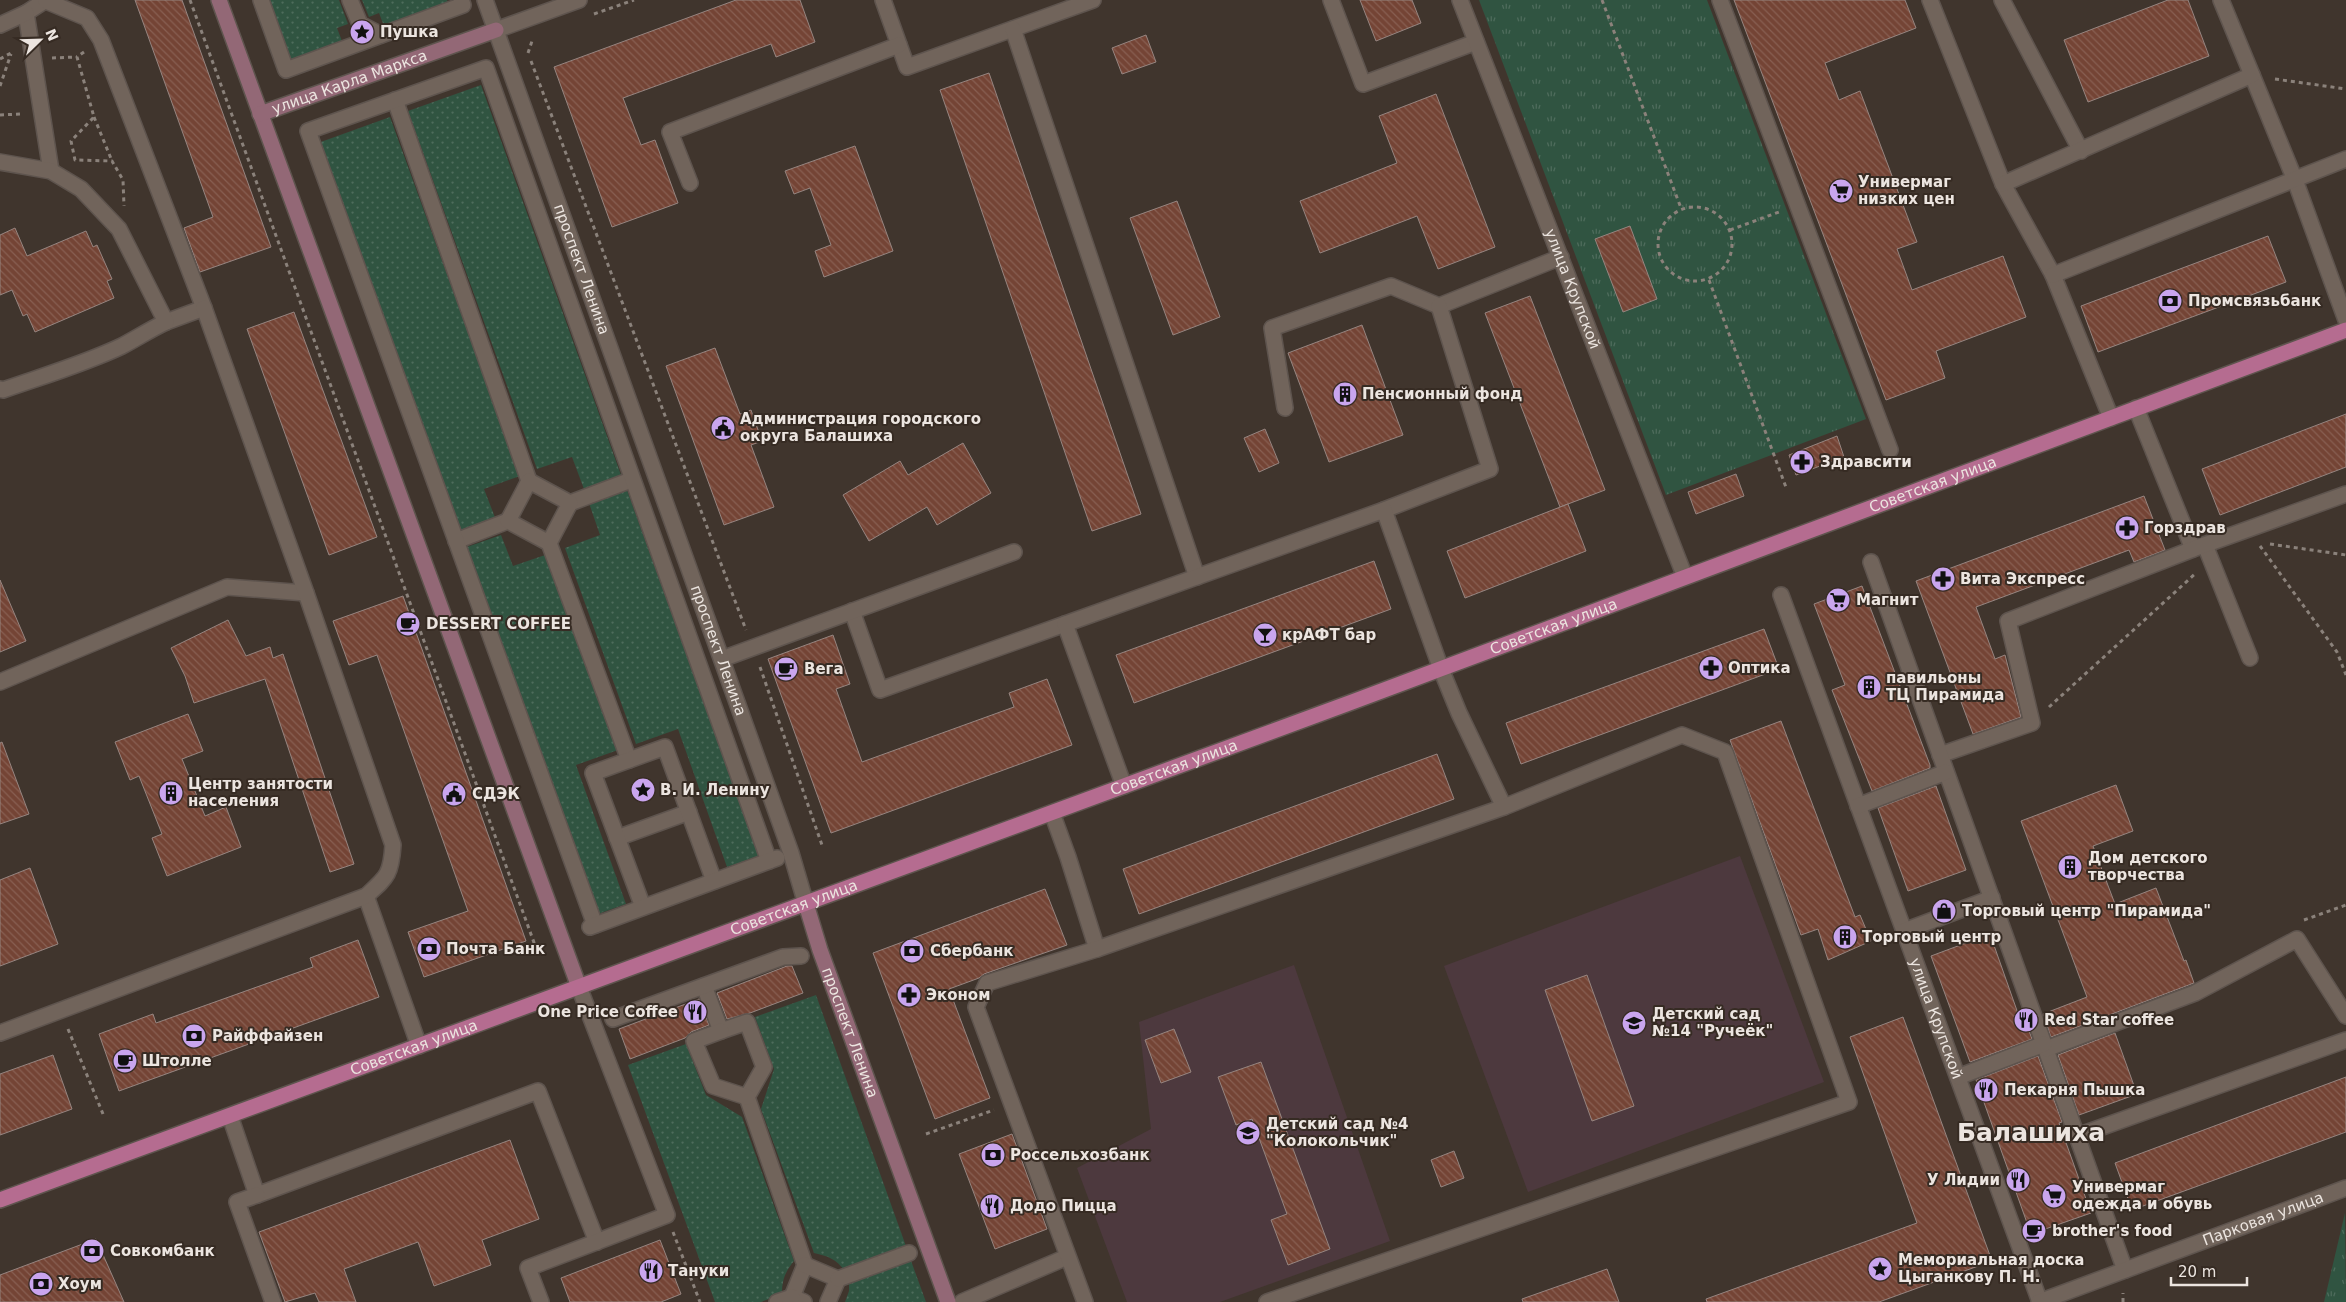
<svg xmlns="http://www.w3.org/2000/svg" width="2346" height="1302" viewBox="0 0 2346 1302" font-family="'DejaVu Sans',sans-serif">
<defs>
<pattern id="grass-dots" width="8" height="8" patternUnits="userSpaceOnUse" patternTransform="scale(1.25)"><rect width="8" height="8" fill="#305441"/><path d="M2 2h.1M6 6h.1" fill="none" stroke="#4e6c5c" stroke-width="1.8" stroke-linecap="round"/></pattern>
<pattern id="park-tufts" width="24" height="20" patternUnits="userSpaceOnUse" patternTransform="scale(1.25)"><rect width="24" height="20" fill="#305441"/><path d="M3 7l-1-3M5 7V3M7 7l1-3M15 17l-1-3M17 17v-4M19 17l1-3" fill="none" stroke="#4e6c5c"/></pattern>
<pattern id="building-back-hatch" width="6" height="6" patternUnits="userSpaceOnUse" patternTransform="scale(1.25)"><rect width="6" height="6" fill="#744435"/><path d="M-1 5l2 2M0 0l6 6M5-1l2 2" fill="none" stroke="#885f52"/></pattern>
</defs>
<rect width="100%" height="100%" fill="#40352d"/>
<g fill="#4d393e">
<path d="M1740 856 1824 1082 1528 1192 1444 966Z"/>
<path d="M1294 965 1390 1241 1220 1302H1127L1077 1168 1151 1129 1139 1022Z"/>
</g>
<g fill="url(#grass-dots)">
<path d="M268 0H339L348 24 337 28 342 41 290 60Z"/>
<path d="M362 0H447L448 2 384 26 379 13 369 17Z"/>
<path d="M481 85 621 475 584 489 572 457 537 469 408 111Z"/>
<path d="M390 117 520 476 484 489 496 520 458 534 318 143Z"/>
<path d="M627 490 759 856 727 867 678 729 636 744 565 548 600 535 589 503Z"/>
<path d="M501 535 513 566 548 554 618 750 576 765 626 904 595 915 464 548Z"/>
<path d="M816 995 907 1249 845 1271C836 1259 828 1256 814 1253L761 1109 774 1069 755 1017Z"/>
<path d="M686 1044 706 1095 742 1117 794 1261C785 1272 782 1280 782 1294L761 1302H715L628 1065Z"/>
<path d="M910 1258 926 1302H845L849 1291V1280Z"/>
</g>
<g fill="url(#park-tufts)">
<path d="M1479 0H1707L1866 419 1666 495Z"/>
<path d="M2345 1213 2346 1302H2324Z"/>
</g>
<g fill="url(#building-back-hatch)" stroke="#968580">
<path d="M135 0H182L271 247 200 272 184 228 213 217Z"/>
<path d="M736 0H800L815 42 776 57 771 44 623 98 641 145 655 140 678 203 612 227 554 67Z"/>
<path d="M1360 0H1412L1421 23 1376 41Z"/>
<path d="M1734 0H1905L1916 28 1825 63 1839 100 1860 91 1917 242 1897 249 1912 290 2003 256 2026 317 1936 351 1945 378 1886 400Z"/>
<path d="M2168 0H2188L2209 56 2088 102 2064 40Z"/>
<path d="M1146 35 1156 62 1122 74 1112 48Z"/>
<path d="M989 73 1141 514 1092 531 940 90Z"/>
<path d="M1436 94 1495 247 1438 269 1417 216 1320 253 1300 201 1397 163 1379 116Z"/>
<path d="M855 146 893 251 824 277 815 251 831 245 810 188 794 194 785 171Z"/>
<path d="M1177 201 1220 317 1173 335 1130 218Z"/>
<path d="M1630 226 1657 299 1623 312 1595 239Z"/>
<path d="M15 228 27 256 86 231 93 247 97 245 112 279 107 281 114 298 35 332 27 314 23 316 12 290 0 295V235Z"/>
<path d="M2268 236 2286 282 2098 352 2081 306Z"/>
<path d="M1530 296 1605 490 1560 507 1485 313Z"/>
<path d="M294 312 377 537 329 555 247 329Z"/>
<path d="M1362 325 1403 435 1329 462 1288 353Z"/>
<path d="M715 348 740 414 751 410 762 441 751 445 774 507 724 525 666 366Z"/>
<path d="M2346 414V467L2220 515 2202 469Z"/>
<path d="M1265 429 1279 463 1259 472 1244 438Z"/>
<path d="M1837 436 1844 457 1796 475 1789 455Z"/>
<path d="M963 443 991 493 937 525 927 507 869 541 843 495 900 461 908 475Z"/>
<path d="M1736 474 1744 496 1696 514 1688 492Z"/>
<path d="M2144 496 2165 550 2134 562 2129 550 1976 607 1995 659 2005 655 2021 717 1973 734 1916 581Z"/>
<path d="M1568 504 1586 551 1465 598 1447 551Z"/>
<path d="M1374 561 1391 609 1134 703 1116 655Z"/>
<path d="M0 580 26 641 0 652Z"/>
<path d="M1862 586 1930 765V768L1872 791 1832 690 1845 685 1814 604Z"/>
<path d="M403 596 526 941 424 977 408 932 468 911 377 655 349 665 333 621Z"/>
<path d="M228 620 246 656 270 647 273 658 283 654 354 864 330 872 265 679 194 703 185 676 171 648Z"/>
<path d="M1764 629 1779 669 1521 764 1506 723Z"/>
<path d="M833 635 850 684 836 689 862 762 1014 707 1009 693 1047 679 1072 745 831 833 768 659Z"/>
<path d="M188 714 203 751 182 759 205 816 226 807 241 847 167 876 152 838 162 834 139 776 130 780 115 742Z"/>
<path d="M1781 721 1855 917 1860 915 1871 941 1828 960 1818 929 1801 935 1730 740Z"/>
<path d="M2 742 29 814 0 824V743Z"/>
<path d="M1437 754 1454 799 1139 914 1123 869Z"/>
<path d="M2116 785 2133 831 2093 846 2115 904 2156 888 2184 961 2186 960 2194 983 2051 1037 2043 1014 2087 997 2021 821Z"/>
<path d="M1936 786 1966 870 1908 891 1878 808Z"/>
<path d="M30 868 58 944 0 966V880Z"/>
<path d="M1045 889 1067 945 984 974 979 978 949 989 990 1098 935 1119 873 953Z"/>
<path d="M1990 934 2021 1022 2025 1020 2032 1039 1970 1062 1931 956Z"/>
<path d="M358 940 379 997 119 1091 99 1034 153 1014 156 1023 313 967 310 958Z"/>
<path d="M787 966H792L803 993 750 1013 727 1019 717 993Z"/>
<path d="M1587 975 1634 1106 1592 1121 1545 990Z"/>
<path d="M699 999 709 1025 691 1032 685 1038 630 1059 619 1029Z"/>
<path d="M1903 1017 1992 1261 1879 1302H1707L1706 1299 1917 1223 1850 1037Z"/>
<path d="M1174 1029 1191 1072 1161 1083 1145 1040Z"/>
<path d="M2115 1033 2137 1094 2079 1115 2058 1055Z"/>
<path d="M53 1055 72 1109 0 1135V1074Z"/>
<path d="M2038 1056 2062 1122 2059 1123 2091 1213 2031 1234 1976 1080Z"/>
<path d="M1261 1062 1330 1249 1288 1265 1271 1220 1287 1214 1252 1119 1236 1125 1218 1077Z"/>
<path d="M2346 1077V1132L2132 1210 2115 1163Z"/>
<path d="M1012 1134 1047 1229 995 1249 959 1154Z"/>
<path d="M510 1140 539 1219 482 1240 491 1265 434 1286 418 1242 344 1269 356 1302H319L315 1293 285 1302 259 1232Z"/>
<path d="M1454 1151 1464 1178 1441 1187 1431 1160Z"/>
<path d="M96 1239 124 1302H0V1275Z"/>
<path d="M660 1240 681 1294 661 1302H570L561 1278Z"/>
<path d="M1607 1269 1619 1302H1523L1522 1299Z"/>
</g>
<g fill="none" stroke-linecap="round" stroke-linejoin="round">
<defs>
<g id="lane">
<path d="M46 0 26 13 51 171"/>
<path d="M883 0 907 67 1093 0"/>
<path d="M1331 0 1363 84 1476 42"/>
<path d="M1930 0 2003 184 2053 275 2111 418"/>
<path d="M2002 0 2081 151"/>
<path d="M46 1 87 18 101 40 204 308 166 322"/>
<path d="M0 25 26 13"/>
<path d="M1013 29 1197 577"/>
<path d="M2252 75 2295 180 2346 320"/>
<path d="M0 162 51 171 81 189 119 229 166 322C151 329 137 338 122 346 84 364 43 376 3 390L0 389"/>
<path d="M690 183 670 132 899 45"/>
<path d="M2003 184 2252 75 2221 0"/>
<path d="M2053 275 2346 159"/>
<path d="M1285 408 1272 328 1391 286 1439 306 1561 257"/>
<path d="M2136 408 2193 549"/>
<path d="M1384 510 1490 469 1439 306"/>
<path d="M2205 545 2250 658"/>
<path d="M852 611 880 690 1065 624"/>
<path d="M722 659 1014 552"/>
<path d="M0 682 227 587 306 593"/>
<path d="M1940 755 2032 723 2008 621 2193 549 2346 494"/>
<path d="M1124 786 1065 624 1384 510 1441 669 1459 713 1504 807"/>
<path d="M1052 813 1068 857 1097 949"/>
<path d="M366 896 419 1046"/>
<path d="M0 1033 366 896C387 877 391 875 393 845L306 593 204 308"/>
<path d="M230 1116 257 1195 538 1091 597 1242"/>
<path d="M257 1195 237 1202 273 1302"/>
<path d="M541 1302 528 1268 667 1215 579 987"/>
<path d="M962 1302 1067 1257"/>
<path d="M1085 1302 976 1007 987 983 1097 949 1504 807 1682 735 1725 752 1849 1102 1267 1302"/>
</g>
<g id="street">
<path d="M261 0 286 70 463 5 461 0"/>
<path d="M350 0 360 24 381 35"/>
<path id="s1" d="M485 0 791 853 806 904"/>
<path id="s2" d="M1460 0 1685 577"/>
<path d="M1720 0 1890 450"/>
<path d="M496 30 579 0"/>
<path d="M395 100 529 481"/>
<path d="M570 503 631 480"/>
<path d="M456 541 508 521"/>
<path d="M549 543 570 503 529 481 508 521 549 543 629 760"/>
<path d="M1871 562 2125 1270"/>
<path id="s3" d="M1781 595 2040 1302"/>
<path d="M1858 806 1946 772"/>
<path d="M617 838 689 812"/>
<path d="M643 907 593 773 665 747 714 881"/>
<path d="M595 925 308 131 486 68 769 861"/>
<path d="M590 927 777 858"/>
<path d="M1904 931 1992 898"/>
<path d="M704 986 721 1031 747 1022 764 1067 747 1097 805 1265 792 1297 804 1302"/>
<path d="M613 1019 783 957 801 956"/>
<path d="M721 1031 694 1041 713 1086 747 1097"/>
<path d="M2046 1049 2195 993 2297 939 2346 1016"/>
<path d="M1958 1077 2044 1044"/>
<path d="M2077 1136 2346 1040"/>
<path d="M805 1265 838 1279 828 1302"/>
<path d="M838 1279 909 1253"/>
<path d="M777 1302 792 1297"/>
<path id="s4" d="M2039 1302 2346 1188"/>
</g>
<g id="secondary">
<path d="M219 0 579 987"/>
<path id="s5" d="M260 114 496 30"/>
<path id="s6" d="M806 904 820 950 948 1302"/>
</g>
<g id="primary">
<path id="s7" d="M0 1200 1352 702 2346 330"/>
</g>
</defs>
<use href="#lane" stroke="#5e544e" stroke-width="18"/>
<use href="#street" stroke="#5e544e" stroke-width="18"/>
<use href="#secondary" stroke="#5e544e" stroke-width="18"/>
<use href="#primary" stroke="#5e544e" stroke-width="18"/>
<g stroke="#8b827b" stroke-width="3" stroke-dasharray="4 4" stroke-linecap="butt">
<path d="M190 0 536 948"/>
<path d="M1602 0 1681 208"/>
<path d="M594 14 634 0"/>
<path d="M84 52 77 57 94 117 71 141 75 160 112 161 123 180 124 206"/>
<path d="M528 53 533 38"/>
<path d="M52 58 77 57"/>
<path d="M0 59 11 53"/>
<path d="M531 61 746 630"/>
<path d="M2275 79 2346 89"/>
<path d="M0 86 11 54"/>
<path d="M0 115 21 114"/>
<path d="M94 117 112 161"/>
<circle cx="1695" cy="244" r="37"/>
<path d="M1730 230 1779 212"/>
<path d="M1709 280 1787 490"/>
<path d="M2270 544 2346 555"/>
<path d="M2260 546 2337 652 2346 675"/>
<path d="M760 667 823 848"/>
<path d="M2049 707 2196 573"/>
<path d="M2304 920 2346 905"/>
<path d="M68 1029 103 1114"/>
<path d="M926 1134 994 1110"/>
<path d="M673 1232 700 1302"/>
<path d="M2123 1302V1293"/>
</g>
<use href="#lane" stroke="#71645b" stroke-width="15"/>
<use href="#street" stroke="#71645b" stroke-width="15"/>
<use href="#secondary" stroke="#936876" stroke-width="15"/>
<use href="#primary" stroke="#b56c90" stroke-width="15"/>
</g>
<defs>
<symbol id="sight-disc" viewBox="-11 -11 22 22"><circle r="9.5" fill="#c9a5ee" stroke="#362b23"/><path d="M0-6L1.8-2.2L6-1.7L2.9 1.2L3.7 5.4L0 3.3L-3.7 5.4L-2.9 1.2L-6-1.7L-1.8-2.2Z" fill="#111"/></symbol>
<symbol id="supermarket-disc" viewBox="-11 -11 22 22"><circle r="9.5" fill="#c9a5ee" stroke="#362b23"/><path d="M-6-5.5h2.5l.6 2H6L4.5 2H-2.5L-4.4-4H-6ZM-1.5 3.2a1.3 1.3 0 1 0 .1 0ZM3 3.2a1.3 1.3 0 1 0 .1 0Z" fill="#111"/></symbol>
<symbol id="bank-disc" viewBox="-11 -11 22 22"><circle r="9.5" fill="#c9a5ee" stroke="#362b23"/><path d="M-6-4H6V4H-6ZM0-2.3a2.3 2.3 0 1 0 0 4.6a2.3 2.3 0 1 0 0-4.6Z" fill="#111"/></symbol>
<symbol id="building-disc" viewBox="-11 -11 22 22"><circle r="9.5" fill="#c9a5ee" stroke="#362b23"/><path d="M-4-6H4V6H1V3H-1V6H-4ZM-2.5-4.3h1.7v1.8h-1.7ZM.8-4.3h1.7v1.8H.8ZM-2.5-1h1.7V.8h-1.7ZM.8-1h1.7V.8H.8Z" fill="#111"/></symbol>
<symbol id="civic-disc" viewBox="-11 -11 22 22"><circle r="9.5" fill="#c9a5ee" stroke="#362b23"/><path d="M-.6-6.5H3V-4.5H.6V-3L4-1V1h2V6H-6V1h2V-1L-.6-3ZM-1.2 2.5V6h2.4V2.5Z" fill="#111"/></symbol>
<symbol id="pharmacy-disc" viewBox="-11 -11 22 22"><circle r="9.5" fill="#c9a5ee" stroke="#362b23"/><path d="M-2-6h4v4h4v4h-4v4h-4v-4h-4v-4h4Z" fill="#111"/></symbol>
<symbol id="cafe-disc" viewBox="-11 -11 22 22"><circle r="9.5" fill="#c9a5ee" stroke="#362b23"/><path d="M-5.5-4.5H6V0H3Q3 3.5 0 3.5H-2.5Q-5.5 3.5-5.5 0ZM3-3.2v2h1.7v-2ZM-6 4.5H4V6H-6Z" fill="#111"/></symbol>
<symbol id="bar-disc" viewBox="-11 -11 22 22"><circle r="9.5" fill="#c9a5ee" stroke="#362b23"/><path d="M-6-5H6L.8 .8V4.5H3.5V6h-7V4.5H-.8V.8Z" fill="#111"/></symbol>
<symbol id="shop-disc" viewBox="-11 -11 22 22"><circle r="9.5" fill="#c9a5ee" stroke="#362b23"/><path d="M-5-2.5h2.3a2.7 3.5 0 0 1 5.4 0H5L5.5 6h-11ZM-1.5-2.5h3a1.5 2.3 0 0 0-3 0Z" fill="#111"/></symbol>
<symbol id="restaurant-disc" viewBox="-11 -11 22 22"><circle r="9.5" fill="#c9a5ee" stroke="#362b23"/><path d="M-5-6h1v4h1v-4h1v4h1v-4h1v5L-1.5 .5V6h-2V.5L-5-1ZM5-6V6H3V1.5H1.5Q1.5-4 5-6Z" fill="#111"/></symbol>
<symbol id="school-disc" viewBox="-11 -11 22 22"><circle r="9.5" fill="#c9a5ee" stroke="#362b23"/><path d="M0-5L7-2L0 1L-7-2ZM-4 1L0 2.5L4 1V4Q0 6-4 4Z" fill="#111"/></symbol>
</defs>
<g fill-rule="evenodd">
<use href="#sight-disc" x="348" y="18" width="28" height="28"/>
<use href="#supermarket-disc" x="1827" y="177" width="28" height="28"/>
<use href="#bank-disc" x="2156" y="287" width="28" height="28"/>
<use href="#building-disc" x="1331" y="380" width="28" height="28"/>
<use href="#civic-disc" x="709" y="414" width="28" height="28"/>
<use href="#pharmacy-disc" x="1788" y="448" width="28" height="28"/>
<use href="#pharmacy-disc" x="2113" y="514" width="28" height="28"/>
<use href="#pharmacy-disc" x="1929" y="565" width="28" height="28"/>
<use href="#supermarket-disc" x="1824" y="586" width="28" height="28"/>
<use href="#cafe-disc" x="394" y="610" width="28" height="28"/>
<use href="#bar-disc" x="1251" y="621" width="28" height="28"/>
<use href="#pharmacy-disc" x="1697" y="654" width="28" height="28"/>
<use href="#cafe-disc" x="772" y="655" width="28" height="28"/>
<use href="#building-disc" x="1855" y="673" width="28" height="28"/>
<use href="#sight-disc" x="629" y="776" width="28" height="28"/>
<use href="#building-disc" x="157" y="779" width="28" height="28"/>
<use href="#civic-disc" x="440" y="780" width="28" height="28"/>
<use href="#building-disc" x="2056" y="853" width="28" height="28"/>
<use href="#shop-disc" x="1930" y="897" width="28" height="28"/>
<use href="#building-disc" x="1831" y="923" width="28" height="28"/>
<use href="#bank-disc" x="415" y="935" width="28" height="28"/>
<use href="#bank-disc" x="898" y="937" width="28" height="28"/>
<use href="#pharmacy-disc" x="895" y="981" width="28" height="28"/>
<use href="#restaurant-disc" x="681" y="998" width="28" height="28"/>
<use href="#restaurant-disc" x="2012" y="1006" width="28" height="28"/>
<use href="#school-disc" x="1620" y="1009" width="28" height="28"/>
<use href="#bank-disc" x="180" y="1022" width="28" height="28"/>
<use href="#cafe-disc" x="111" y="1047" width="28" height="28"/>
<use href="#restaurant-disc" x="1972" y="1076" width="28" height="28"/>
<use href="#school-disc" x="1234" y="1119" width="28" height="28"/>
<use href="#bank-disc" x="979" y="1141" width="28" height="28"/>
<use href="#restaurant-disc" x="2004" y="1166" width="28" height="28"/>
<use href="#supermarket-disc" x="2040" y="1182" width="28" height="28"/>
<use href="#restaurant-disc" x="978" y="1192" width="28" height="28"/>
<use href="#cafe-disc" x="2020" y="1217" width="28" height="28"/>
<use href="#bank-disc" x="78" y="1237" width="28" height="28"/>
<use href="#sight-disc" x="1866" y="1255" width="28" height="28"/>
<use href="#restaurant-disc" x="637" y="1257" width="28" height="28"/>
<use href="#bank-disc" x="27" y="1270" width="28" height="28"/>
</g>
<g text-anchor="middle" stroke-width="4" stroke-linejoin="round" paint-order="stroke">
<g font-size="15" font-weight="bold" fill="#ece5e0" stroke="#362b23" text-anchor="start">
<text x="380" y="37">Пушка</text>
<text x="1858" y="187">Универмаг<tspan x="1858" dy="17">низких цен</tspan></text>
<text x="2188" y="306">Промсвязьбанк</text>
<text x="1362" y="399">Пенсионный фонд</text>
<text x="740" y="424">Администрация городского<tspan x="740" dy="17">округа Балашиха</tspan></text>
<text x="1820" y="467">Здравсити</text>
<text x="2144" y="533">Горздрав</text>
<text x="1960" y="584">Вита Экспресс</text>
<text x="1856" y="605">Магнит</text>
<text x="426" y="629">DESSERT COFFEE</text>
<text x="1282" y="640">крАФТ бар</text>
<text x="1728" y="673">Оптика</text>
<text x="804" y="674">Вега</text>
<text x="1886" y="683">павильоны<tspan x="1886" dy="17">ТЦ Пирамида</tspan></text>
<text x="188" y="789">Центр занятости<tspan x="188" dy="17">населения</tspan></text>
<text x="660" y="795">В. И. Ленину</text>
<text x="472" y="799">СДЭК</text>
<text x="2088" y="863">Дом детского<tspan x="2088" dy="17">творчества</tspan></text>
<text x="1962" y="916">Торговый центр "Пирамида"</text>
<text x="1862" y="942">Торговый центр</text>
<text x="446" y="954">Почта Банк</text>
<text x="930" y="956">Сбербанк</text>
<text x="926" y="1000">Эконом</text>
<text x="678" y="1017" text-anchor="end">One Price Coffee</text>
<text x="1652" y="1019">Детский сад<tspan x="1652" dy="17">№14 "Ручеёк"</tspan></text>
<text x="2044" y="1025">Red Star coffee</text>
<text x="212" y="1041">Райффайзен</text>
<text x="142" y="1066">Штолле</text>
<text x="2004" y="1095">Пекарня Пышка</text>
<text x="1266" y="1129">Детский сад №4<tspan x="1266" dy="17">"Колокольчик"</tspan></text>
<text x="1010" y="1160">Россельхозбанк</text>
<text x="2000" y="1185" text-anchor="end">У Лидии</text>
<text x="2072" y="1192">Универмаг<tspan x="2072" dy="17">одежда и обувь</tspan></text>
<text x="1010" y="1211">Додо Пицца</text>
<text x="2052" y="1236">brother's food</text>
<text x="110" y="1256">Совкомбанк</text>
<text x="1898" y="1265">Мемориальная доска<tspan x="1898" dy="17">Цыганкову П. Н.</tspan></text>
<text x="668" y="1276">Тануки</text>
<text x="58" y="1289">Хоум</text>
</g>
<g font-size="15" fill="#ece5e0" stroke="#362b23">
<text dy="5" stroke="none"><textPath href="#s5" startOffset="95">улица Карла Маркса</textPath></text>
<text dy="5" stroke="none"><textPath href="#s1" startOffset="286">проспект Ленина</textPath></text>
<text dy="5" stroke="none"><textPath href="#s2" startOffset="310">улица Крупской</textPath></text>
<text dy="5" stroke="none"><textPath href="#s7" startOffset="2061">Советская улица</textPath></text>
<text dy="5" stroke="none"><textPath href="#s7" startOffset="1656">Советская улица</textPath></text>
<text dy="5" stroke="none"><textPath href="#s1" startOffset="691">проспект Ленина</textPath></text>
<text dy="5" stroke="none"><textPath href="#s7" startOffset="1251">Советская улица</textPath></text>
<text dy="5" stroke="none"><textPath href="#s7" startOffset="846">Советская улица</textPath></text>
<text dy="5" stroke="none"><textPath href="#s3" startOffset="451">улица Крупской</textPath></text>
<text dy="5" stroke="none"><textPath href="#s6" startOffset="136">проспект Ленина</textPath></text>
<text dy="5" stroke="none"><textPath href="#s7" startOffset="441">Советская улица</textPath></text>
<text dy="5" stroke="none"><textPath href="#s4" startOffset="239">Парковая улица</textPath></text>
</g>
<g font-size="25" font-weight="bold" fill="#ece5e0" stroke="#362b23">
<text x="2031" y="1141">Балашиха</text>
</g>
</g>
<g transform="translate(40 40) rotate(67)" stroke="#362b23" stroke-width="4" paint-order="stroke">
<path d="M0-4L9 19L0 12L-9 19Z" fill="#ece5e0"/>
<text y="-8" font-size="14" font-weight="bold" text-anchor="middle" fill="#ece5e0">N</text>
</g>
<path d="M2171 1277v8h76v-8" fill="none" stroke="#ece5e0" stroke-width="2.5"/>
<text x="2178" y="1277" font-size="15" fill="#ece5e0" stroke="#362b23" stroke-width="4" paint-order="stroke">20 m</text>
</svg>
